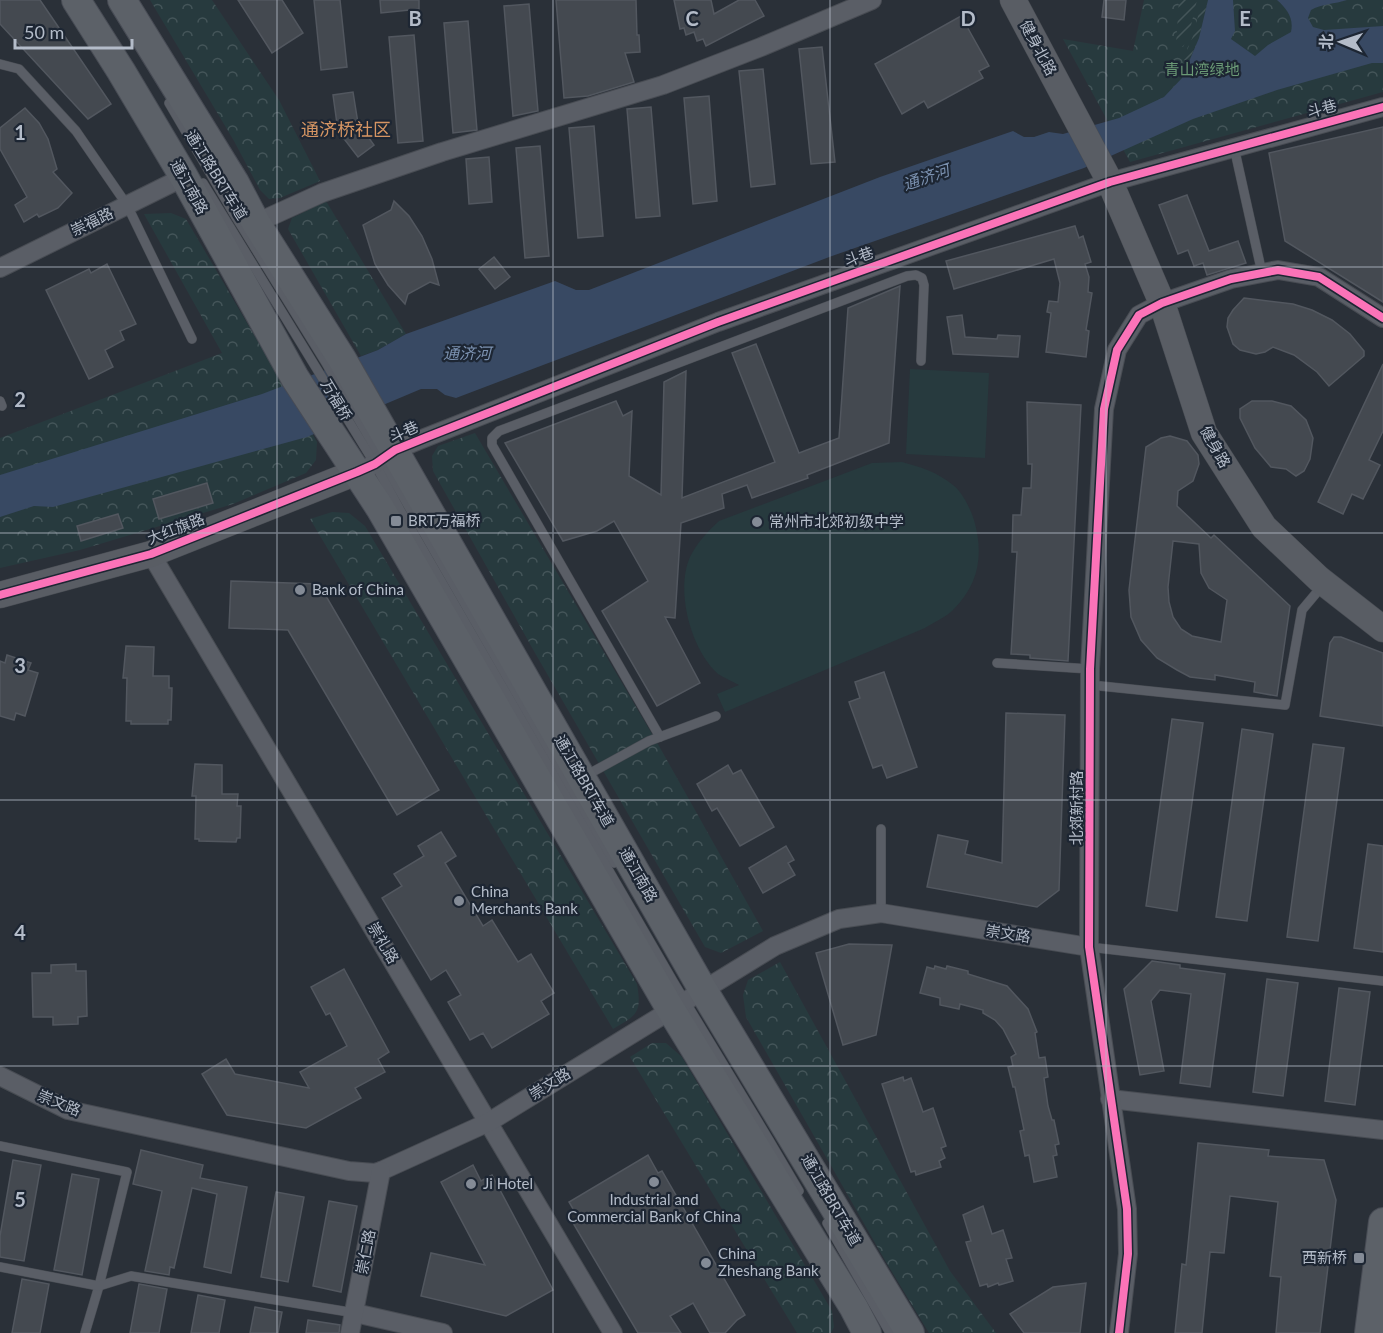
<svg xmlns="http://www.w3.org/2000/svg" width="1383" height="1333" viewBox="0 0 1383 1333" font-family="Lato,'Noto Sans SC',sans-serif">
<defs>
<pattern id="park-crowns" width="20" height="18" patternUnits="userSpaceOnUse" patternTransform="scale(1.5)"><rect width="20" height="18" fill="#273a3e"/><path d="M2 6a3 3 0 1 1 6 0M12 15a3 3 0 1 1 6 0" fill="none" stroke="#445559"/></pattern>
<pattern id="garden-furrows" width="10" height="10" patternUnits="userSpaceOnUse" patternTransform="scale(1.5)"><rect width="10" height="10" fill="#273a3e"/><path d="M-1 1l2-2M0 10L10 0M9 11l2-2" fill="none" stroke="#445559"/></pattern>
</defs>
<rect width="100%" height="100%" fill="#2a3038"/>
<g fill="#273a3e">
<path d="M910 369 989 373 985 458 906 454Z"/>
<path d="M902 462C921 467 937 472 953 485 963 493 970 508 974 520 984 555 979 584 953 610 946 617 934 622 925 628L725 712 717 694 739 685C732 681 724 678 718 674 691 650 675 591 690 557 697 543 707 532 719 521L872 463Z"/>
</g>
<g fill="url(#park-crowns)">
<path d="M150 0H212L279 100 320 181 280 198 269 199 260 190 234 141Z"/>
<path d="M1144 0H1383V92L1130 162 1063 39 1133 51Z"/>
<path d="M326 201 406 334 378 350 361 356 288 229 292 218Z"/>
<path d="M171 213 186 219 317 442 316 460 306 473 233 504 80 550 0 568V438L222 353 144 214Z"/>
<path d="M475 433 659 746 763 931 721 953 705 947 535 653 433 471 432 456 438 446Z"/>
<path d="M332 512 349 513 365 526 637 984C642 1013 637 1015 613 1029L310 519Z"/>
<path d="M780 962 950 1271 996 1333H929L886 1262 746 1017 743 995 748 980Z"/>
<path d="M652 1043H666L682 1057 832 1311 834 1327 831 1333H797L630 1057Z"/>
</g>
<g fill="url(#garden-furrows)">
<path d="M1179 0H1197L1189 34 1183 47 1176 44Z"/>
<path d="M1202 0H1208L1199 38 1189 61 1183 60 1193 36Z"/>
</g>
<path fill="#384963" d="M1208 0H1233L1235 31 1231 39 1255 56 1268 45 1291 32C1294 18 1287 9 1277 0H1347C1335 4 1321 4 1311 10L1308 18 1313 27 1324 30 1383 26V63H1372L1277 90 1193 119 1084 168 832 256 456 398 445 395 437 389H421L307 437 53 507 34 506 0 517V475L262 394 378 350 406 334 555 281 576 290H589L880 177 1013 131 1024 137H1034L1049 132 1063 134 1119 118 1164 97 1182 78 1199 38Z"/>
<g fill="#444950" stroke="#52575f" stroke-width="1.5" fill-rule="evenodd">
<path d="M0 0H40L111 104 88 119 0 24Z"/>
<path d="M238 0H282L303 33 272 53Z"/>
<path d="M314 0H340L347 67 321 70Z"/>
<path d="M380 0H419V9L381 13Z"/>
<path d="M556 0H636L637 35H639L640 52 625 53 634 82 588 96 564 98Z"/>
<path d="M674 0H711L714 14 739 0H755L764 16 706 46 703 39 697 41 694 32 686 35 684 28 680 29Z"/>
<path d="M1104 0H1126L1124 20 1102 17Z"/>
<path d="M529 4 538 111 513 116 504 6Z"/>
<path d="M961 16 989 66 979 71 983 78 928 108 924 101 902 114 875 64Z"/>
<path d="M468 21 477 130 453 133 444 23Z"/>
<path d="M414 35 423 141 398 143 389 37Z"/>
<path d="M822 47 835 162 811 164 799 49Z"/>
<path d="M763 69 775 184 751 187 739 71Z"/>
<path d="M353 92 358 123 374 145 358 157 338 131 333 95Z"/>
<path d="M709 96 717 201 693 204 684 98Z"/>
<path d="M651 107 660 216 636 218 627 109Z"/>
<path d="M25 108 39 123 48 139 57 169 53 172 72 193 58 208 39 217 37 214 24 222 15 205 27 197 0 149V128Z"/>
<path d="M594 126 603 236 578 238 569 128Z"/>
<path d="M1383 127V302L1285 241 1269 153Z"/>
<path d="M540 146 549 256 525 258 516 148Z"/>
<path d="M489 157 492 202 469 204 466 159Z"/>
<path d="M1187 195 1209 251 1238 241 1246 263 1207 275 1203 263 1194 266 1188 250 1178 254 1159 205Z"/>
<path d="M394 201 409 216 422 236 432 259 439 285 430 282 408 294 405 304 388 285 375 264 363 225 391 210Z"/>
<path d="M1075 226 1079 238 1083 236 1091 262 1085 264 1089 277 1088 292 1092 293 1086 330 1089 331 1086 357 1046 352 1051 313 1047 312 1049 301 1058 302 1060 283 1054 259 954 289 946 261Z"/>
<path d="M494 257 510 277 495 289 479 269Z"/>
<path d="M107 264 136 324 120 331 124 340 105 350 113 367 89 379 46 290 89 269 91 273Z"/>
<path d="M900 286 889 443 807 475 808 478 752 498 747 485 722 494 724 508 681 523 675 618 665 617 700 683 657 706 602 611 648 581 614 521 597 531 563 541 505 443 616 401 623 416 632 411 629 476 661 495 664 382 686 371 682 498 775 462 732 353 756 344 799 453 839 438 848 308Z"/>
<path d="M1244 298 1293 304 1312 310 1332 320 1350 334 1364 351V356L1329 386 1317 372 1294 355 1273 347 1265 352 1256 354 1240 350 1233 344 1227 327 1228 318 1233 310Z"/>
<path d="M962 315 965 337 997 339 998 335 1020 336 1018 357 953 354 947 317Z"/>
<path d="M1383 364V431L1369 460 1380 465 1363 499 1352 494 1343 514 1318 502Z"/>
<path d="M1252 401H1272L1291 406 1306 420 1313 438 1310 459 1304 471 1296 476 1286 469 1271 467 1255 448 1240 418V409Z"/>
<path d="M1027 402 1081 405 1068 661 1030 658V655L1011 654 1017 552H1012L1013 515H1021L1023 488H1031L1032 464H1028Z"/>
<path d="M1170 436 1187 441 1198 455 1199 464 1193 481 1178 491 1177 506 1211 538 1214 535 1290 606 1277 696 1254 692 1255 682 1215 675V680L1190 677 1177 670 1157 658 1141 640 1131 617 1129 590 1146 447 1161 438ZM1173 541 1199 544 1201 573 1209 588 1227 600 1221 642 1192 636 1181 629 1173 617 1169 602 1168 587Z"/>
<path d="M207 483 213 503 159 519 153 499Z"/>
<path d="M118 514 123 528 81 541 77 526Z"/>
<path d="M231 581 319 584 439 790 397 815 288 630 229 628Z"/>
<path d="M1334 637H1341L1383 653V726L1320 716 1330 643Z"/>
<path d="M126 646 154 647 153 676H169V688H172L171 720H168V724H131V721H126L127 678H123Z"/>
<path d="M7 655 31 663 28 670 38 673 25 716 16 713 14 720 0 716V661L5 663Z"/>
<path d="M884 672 917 767 887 778 882 765 873 768 849 702 860 698 855 682Z"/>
<path d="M1006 713 1065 715 1059 890 1037 907 927 887 938 835 968 841 965 854 1002 863Z"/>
<path d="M1172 719 1203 723 1177 911 1146 906Z"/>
<path d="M1242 729 1273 734 1247 921 1216 917Z"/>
<path d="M1313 744 1344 748 1318 941 1287 937Z"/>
<path d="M195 764 222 765V794H238L237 806H241L240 838H237L236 842 199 841V839H195L196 796H192Z"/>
<path d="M728 765 733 774 741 770 774 827 740 846 717 808 712 811 697 784Z"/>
<path d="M441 832 456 856 445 863 483 926 492 920 518 962 531 954 554 993 541 1001 549 1014 492 1048 483 1033 470 1040 448 1002 461 995 446 970 431 980 382 898 402 886 394 874 424 856 418 846Z"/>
<path d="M1368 844 1383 846V952L1354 948Z"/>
<path d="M786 846 794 860 788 863 795 875 763 893 749 868Z"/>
<path d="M849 944 892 945 876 1035 843 1045 816 953Z"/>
<path d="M1152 961 1180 965V968L1225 974 1210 1087 1180 1083 1191 994 1160 990 1151 1001 1164 1071 1140 1075 1124 989Z"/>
<path d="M76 964V971H86L87 1016 78 1017V1024L53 1025V1017H33L32 973H51V965Z"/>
<path d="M935 966 946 969 947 966 968 971V974L1007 986 1028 1009 1037 1032 1035 1033 1039 1058 1045 1057 1048 1077 1044 1078 1048 1106 1052 1120H1054L1059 1144 1055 1145 1057 1155 1053 1156 1057 1177 1034 1182 1029 1155 1025 1156 1020 1131 1024 1130 1015 1087H1013L1008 1067 1013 1066 1011 1057 1016 1054 1003 1029 995 1020 983 1013V1010L960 1004 959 1009 940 1005V998L920 993 927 967 934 969Z"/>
<path d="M344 969 389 1052 378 1059 385 1072 355 1088 361 1098 306 1128 227 1115 202 1074 226 1059 235 1074 309 1088 300 1072 347 1046 330 1013 326 1015 311 987Z"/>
<path d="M1267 979 1298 983 1283 1096 1253 1092Z"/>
<path d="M1339 988 1370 992 1355 1105 1325 1101Z"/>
<path d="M903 1077 904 1081 911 1078 923 1112 933 1108 946 1146 941 1148 945 1158 939 1161 941 1167 916 1175 915 1171 911 1172 882 1084Z"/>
<path d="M1198 1143 1269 1150 1268 1156 1324 1160 1336 1200 1320 1333H1276L1281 1277 1270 1276 1278 1202 1230 1196 1224 1253 1210 1252 1202 1333H1175L1182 1264 1186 1265Z"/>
<path d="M141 1150 203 1165 200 1178 247 1187 231 1273 204 1267 217 1194 192 1188 174 1268 170 1267 169 1275 145 1271 162 1191 133 1184Z"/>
<path d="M648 1155 658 1173 662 1171 745 1315 737 1320 725 1333H710L693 1303 670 1316 681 1333H638L573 1223 579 1219 569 1202Z"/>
<path d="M13 1160 41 1165 24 1261 0 1257V1236Z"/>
<path d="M473 1165 481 1181 492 1175 553 1290 506 1316 421 1296 431 1253 485 1265 441 1182Z"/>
<path d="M72 1174 99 1179 82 1275 54 1270Z"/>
<path d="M276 1192 304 1197 288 1282 261 1277Z"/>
<path d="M329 1201 357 1206 341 1292 313 1286Z"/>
<path d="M983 1206 992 1234 1003 1230 1012 1258 1006 1259 1013 1281 999 1285 998 1283 988 1287 987 1284 980 1286 966 1242 971 1241 963 1215Z"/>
<path d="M22 1279 49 1284 40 1333H12Z"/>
<path d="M1086 1283 1080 1333H1024L1010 1314 1053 1287Z"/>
<path d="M139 1284 167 1289 159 1333H130Z"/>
<path d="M198 1295 225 1300 219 1333H191Z"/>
<path d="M255 1307 282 1312 278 1333H250Z"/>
<path d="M308 1320 340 1325 339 1333H306Z"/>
</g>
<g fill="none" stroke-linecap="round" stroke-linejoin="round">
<defs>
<g id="lane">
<path d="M0 64 19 69 76 131 127 205 192 339"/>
<path d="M169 103 234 214 326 363 614 863"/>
<path d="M1234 147 1262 273"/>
<path d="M203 183 375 464 400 510 674 983 769 1140 799 1191"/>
<path d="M0 401 2 406"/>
<path d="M997 663 1090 669"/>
<path d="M1091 685 1285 705 1302 610 1323 585"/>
<path d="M660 737 492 445V438L499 431 907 276 916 275 922 278 924 285 921 361"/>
<path d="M585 776 649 741 716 716"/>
<path d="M881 829V913"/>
<path d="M1089 947 1383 981"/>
<path d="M0 1146 127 1172 99 1286 85 1333"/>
<path d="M827 1223 890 1333"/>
<path d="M0 1267 99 1286 131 1276 355 1313"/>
</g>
<g id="street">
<path d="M256 223 322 193 442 152 663 85 761 47 872 0"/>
<path d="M0 268 184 177"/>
<path d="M357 472 375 464 395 450 427 437 718 322 1110 182 1383 107"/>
<path d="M151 554 613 1333"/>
<path d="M0 1076 68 1110 349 1171 375 1173 381 1171 489 1122 775 946 839 919 881 913 1089 947"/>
<path d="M1110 1099 1383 1130"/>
<path d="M355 1313 443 1333"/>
<path d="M350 1333 381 1171"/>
<path d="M1119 1333 1128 1254 1127 1209 1089 947 1090 669 1104 409 1117 350 1139 315 1162 303 1231 279 1278 270 1319 277 1383 318"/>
</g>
<g id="secondary">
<path d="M1013 0 1110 182 1162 303 1204 433 1264 527 1319 579 1383 629"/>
<path d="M0 595 151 554 357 472"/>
</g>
<g id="primary">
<path d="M76 0 121 71 184 177 295 378 380 508 671 1010 854 1308 867 1333"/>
<path d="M122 0 235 183 256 223 342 359 703 990 910 1333"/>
<path d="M1369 1333 1383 1222"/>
</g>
</defs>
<use href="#lane" stroke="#484c53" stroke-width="10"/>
<use href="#street" stroke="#484c53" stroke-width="20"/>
<use href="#secondary" stroke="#484c53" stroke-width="27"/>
<use href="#primary" stroke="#484c55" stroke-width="30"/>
<use href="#lane" stroke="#5a5e66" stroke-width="9"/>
<use href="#street" stroke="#5a5e66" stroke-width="18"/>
<use href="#secondary" stroke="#595d64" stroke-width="26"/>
<use href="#primary" stroke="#5c6168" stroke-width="28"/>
<defs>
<g id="cycleway">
<path d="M0 595 151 554 357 472 375 464 395 450 427 437 718 322 1110 182 1383 107"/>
<path d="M1119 1333 1128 1254 1127 1209 1089 947 1090 669 1104 409 1117 350 1139 315 1162 303 1231 279 1278 270 1319 277 1383 318"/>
</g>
</defs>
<use href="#cycleway" stroke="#1d2633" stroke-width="11"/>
<use href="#cycleway" stroke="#fb73b8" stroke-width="8"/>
</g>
<path fill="none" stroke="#b4bcc9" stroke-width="1.5" stroke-opacity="0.55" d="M277 0V1333M553 0V1333M830 0V1333M1106 0V1333M0 267H1383M0 533H1383M0 800H1383M0 1066H1383"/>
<g fill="#848b96" stroke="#1d2633" stroke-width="2">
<rect x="390" y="515" width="12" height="12" rx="3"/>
<circle cx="757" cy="522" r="6"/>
<circle cx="300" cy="590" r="6"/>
<circle cx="459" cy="901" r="6"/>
<circle cx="654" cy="1182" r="6"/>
<circle cx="471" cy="1184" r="6"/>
<rect x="1353" y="1252" width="12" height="12" rx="3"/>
<circle cx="706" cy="1263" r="6"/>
</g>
<g text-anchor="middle" stroke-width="4.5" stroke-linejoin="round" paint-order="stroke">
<g font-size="15" fill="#b4bcc9" stroke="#1d2633">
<text transform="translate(1038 48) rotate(62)" y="5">健身北路</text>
<text transform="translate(1322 109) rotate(-15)" y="5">斗巷</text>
<text transform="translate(216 175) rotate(58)" y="5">通江路BRT车道</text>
<text transform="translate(189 187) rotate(61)" y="5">通江南路</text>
<text transform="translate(92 222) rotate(-26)" y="5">崇福路</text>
<text transform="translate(859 257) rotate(-20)" y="5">斗巷</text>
<text transform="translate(336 400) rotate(59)" y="5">万福桥</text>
<text transform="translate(404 432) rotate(-24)" y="5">斗巷</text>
<text transform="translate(1215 447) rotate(61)" y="5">健身路</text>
<text transform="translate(176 529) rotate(-21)" y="5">大红旗路</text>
<text transform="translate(584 781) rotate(60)" y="5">通江路BRT车道</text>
<text transform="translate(1077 808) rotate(-90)" y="5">北郊新村路</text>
<text transform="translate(638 875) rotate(60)" y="5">通江南路</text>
<text transform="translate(1008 934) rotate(9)" y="5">崇文路</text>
<text transform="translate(383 943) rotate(59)" y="5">崇礼路</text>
<text transform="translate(550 1084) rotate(-32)" y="5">崇文路</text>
<text transform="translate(59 1103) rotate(22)" y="5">崇文路</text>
<text transform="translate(831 1200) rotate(60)" y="5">通江路BRT车道</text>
<text transform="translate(366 1252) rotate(-79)" y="5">崇仁路</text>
</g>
<g font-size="15" fill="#6b9a76" stroke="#1d2633">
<text x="1202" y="75">青山湾绿地</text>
</g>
<g font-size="15" fill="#b4bcc9" stroke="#1d2633" text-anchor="start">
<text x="408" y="526">BRT万福桥</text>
<text x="769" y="527">常州市北郊初级中学</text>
<text x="312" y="595">Bank of China</text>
<text x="471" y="897">China<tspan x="471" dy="17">Merchants Bank</tspan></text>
<text x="483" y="1189">Ji Hotel</text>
<text x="654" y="1205" text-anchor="middle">Industrial and<tspan x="654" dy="17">Commercial Bank of China</tspan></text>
<text x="718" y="1259">China<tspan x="718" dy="17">Zheshang Bank</tspan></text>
<text x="1347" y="1263" text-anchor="end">西新桥</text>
</g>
<g font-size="16" font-style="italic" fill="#7c92b1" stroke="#1d2633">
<text transform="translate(926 177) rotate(-19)" y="6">通济河</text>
<text x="467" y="359">通济河</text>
</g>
<g font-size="18" fill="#d59563" stroke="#1d2633">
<text x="346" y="136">通济桥社区</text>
</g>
</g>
<g font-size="20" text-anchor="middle" font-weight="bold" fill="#b4bcc9" stroke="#1d2633" stroke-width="4.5" stroke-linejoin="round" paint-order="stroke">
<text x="415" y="26">B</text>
<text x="692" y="26">C</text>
<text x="968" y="26">D</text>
<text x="1245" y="26">E</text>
<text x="20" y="140">1</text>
<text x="20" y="407">2</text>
<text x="20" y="673">3</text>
<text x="20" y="940">4</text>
<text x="20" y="1207">5</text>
</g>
<g transform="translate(1341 42) rotate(272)" stroke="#1d2633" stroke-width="4.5" paint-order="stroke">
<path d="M0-4.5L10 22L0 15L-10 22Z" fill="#b4bcc9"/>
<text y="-9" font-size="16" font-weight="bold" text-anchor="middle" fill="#b4bcc9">北</text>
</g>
<path d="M15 39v9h117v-9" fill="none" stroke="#b4bcc9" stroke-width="3"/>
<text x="24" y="39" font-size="18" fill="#b4bcc9" stroke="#1d2633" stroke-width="4.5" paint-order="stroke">50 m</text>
</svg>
